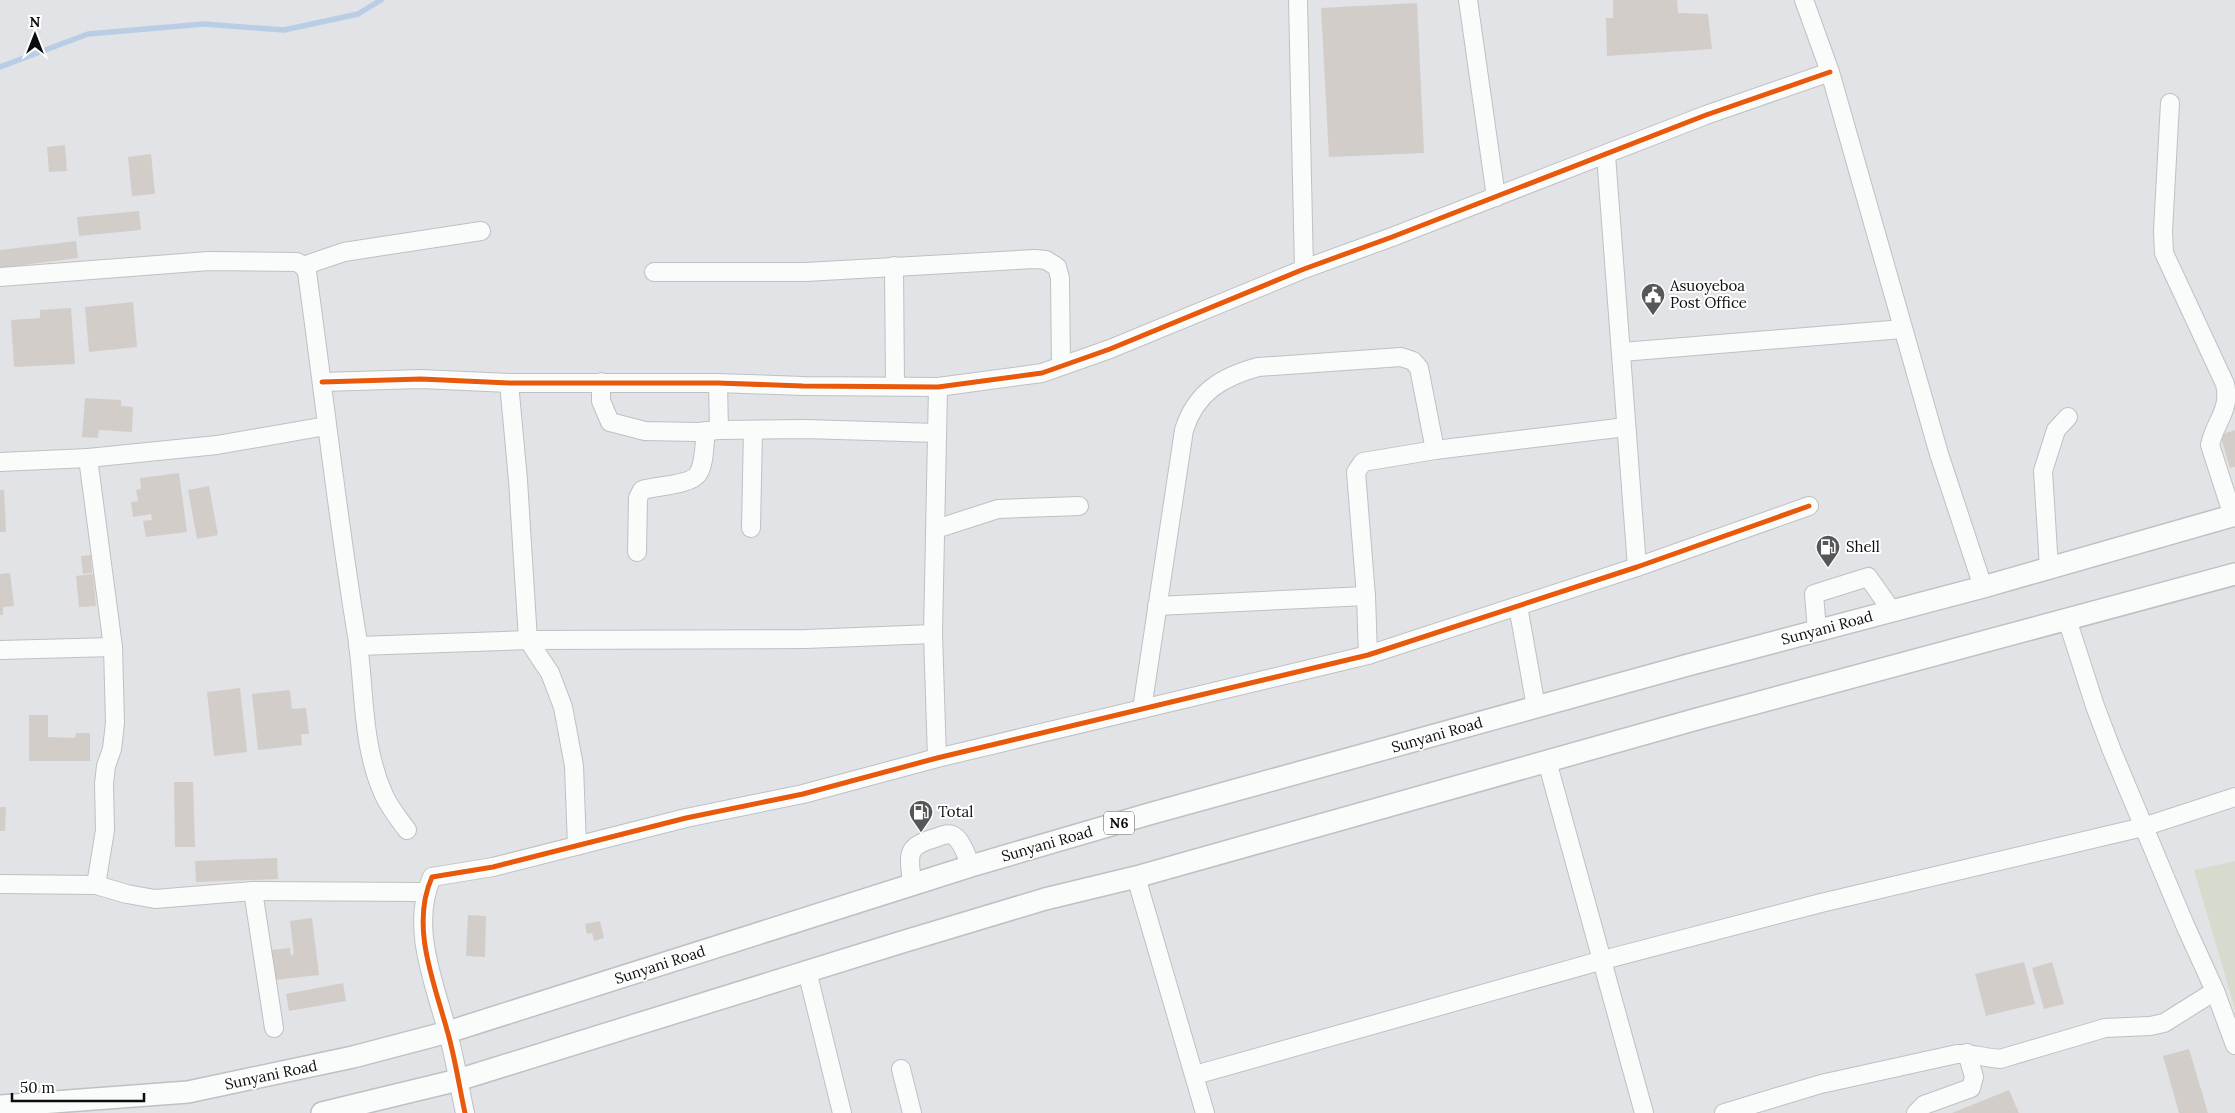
<svg xmlns="http://www.w3.org/2000/svg" width="2235" height="1113" viewBox="0 0 2235 1113" font-family="Lora,serif">
<rect width="100%" height="100%" fill="#e1e3e6"/>
<path fill="#d7dbce" d="M2235 861V1009L2194 870Z"/>
<g fill="none" stroke-linecap="round" stroke-linejoin="round">
<path stroke="#b9cee5" stroke-width="5.5" d="M0 67 88 34 204 24 284 30 358 14 381 0"/>
</g>
<g fill="#d3cdc9">
<path d="M1613 0H1677L1678 13 1708 14 1712 49 1607 56 1606 18H1613Z"/>
<path d="M1417 3 1424 153 1329 157 1321 8Z"/>
<path d="M65 145 67 171 49 172 47 147Z"/>
<path d="M151 154 155 194 132 196 128 157Z"/>
<path d="M139 211 141 230 79 236 77 217Z"/>
<path d="M76 241 78 258 0 268V250Z"/>
<path d="M133 302 137 347 89 352 85 307Z"/>
<path d="M71 308 75 364 14 367 11 320 40 318V310Z"/>
<path d="M85 398 121 400V406L133 407 132 432 99 430 98 438 82 437Z"/>
<path d="M2235 430V467L2230 468 2220 435Z"/>
<path d="M179 473 187 532 146 537 143 521 152 520 151 514 133 517 131 502 138 501 136 490 141 489 140 478Z"/>
<path d="M209 486 218 535 197 539 188 490Z"/>
<path d="M0 490H4L6 532H0Z"/>
<path d="M91 555 92 573 83 574 81 556Z"/>
<path d="M10 573 14 606 3 607V615H0V574Z"/>
<path d="M93 574 96 606 79 607 76 576Z"/>
<path d="M240 688 247 752 214 756 207 692Z"/>
<path d="M290 690 292 709 306 708 309 734H301L302 745 258 750 252 694Z"/>
<path d="M29 715H48V737L75 738 76 733H90V761H29Z"/>
<path d="M174 782H193L195 847H175Z"/>
<path d="M0 807H6L5 831H0Z"/>
<path d="M277 858 278 879 196 882 195 861Z"/>
<path d="M468 915 486 916 485 957 466 956Z"/>
<path d="M312 918 319 975 274 980 270 950 290 948 291 956 294 954 290 921Z"/>
<path d="M600 921 604 938 594 941 592 933 587 934 585 924Z"/>
<path d="M2024 962 2035 1004 1986 1016 1975 974Z"/>
<path d="M2052 962 2064 1004 2044 1009 2032 968Z"/>
<path d="M343 983 346 1001 289 1011 286 994Z"/>
<path d="M2189 1049 2208 1113H2179L2163 1056Z"/>
<path d="M2009 1090 2019 1113H1952Z"/>
</g>
<g fill="none" stroke-linecap="round" stroke-linejoin="round">
<defs>
<g id="minor">
<path d="M1298 0 1304 269"/>
<path d="M1468 0 1496 197"/>
<path d="M1804 0 1830 72 1939 454 1983 587"/>
<path d="M2170 103 2163 231 2164 253 2225 384C2231 411 2215 421 2210 445L2233 516"/>
<path d="M1606 155 1637 567"/>
<path d="M303 266 344 252 481 231"/>
<path d="M894 266 895 386"/>
<path d="M654 272H806L1035 259 1046 260 1057 267 1060 278 1061 366"/>
<path d="M0 277 209 261 297 262 303 266 307 272C324 394 337 515 357 636 365 689 361 745 384 795 389 807 399 819 407 830"/>
<path d="M1622 352 1903 329"/>
<path d="M322 382 421 379 509 383H718L803 386 938 387 1042 373 1110 349 1304 269 1392 237 1706 115 1830 72"/>
<path d="M601 382V401L610 422 645 431 698 432 719 430 805 429 937 433"/>
<path d="M509 383 518 480 528 640 550 673 563 707 574 766 577 846"/>
<path d="M718 383 719 430"/>
<path d="M88 458 113 647 115 723 112 749 106 766 104 784 105 830 96 885"/>
<path d="M0 462 88 458 217 445 326 426"/>
<path d="M751 528 753 430"/>
<path d="M936 529 998 509 1079 506"/>
<path d="M637 552 638 498 642 490C655 486 691 485 698 474 705 463 704 444 706 431"/>
<path d="M2049 568 2043 471 2056 430 2068 417"/>
<path d="M1157 606 1366 596"/>
<path d="M1518 606 1536 707"/>
<path d="M2067 619 2095 706 2112 751 2185 925 2215 991 2235 1045"/>
<path d="M1817 631 1814 594 1868 577 1892 611"/>
<path d="M358 646 528 640 806 639 933 634"/>
<path d="M0 650 113 647"/>
<path d="M1368 655 1366 596 1356 472 1363 462 1435 450 1626 427"/>
<path d="M1142 709 1184 430C1196 392 1222 377 1258 367L1401 357 1413 361 1419 368 1435 450"/>
<path d="M937 758 933 634 938 387"/>
<path d="M1547 761 1644 1113"/>
<path d="M1136 877 1205 1113"/>
<path d="M0 884 96 885 127 894 155 899 253 891 426 892"/>
<path d="M912 885C910 856 903 847 935 838 941 836 948 832 954 836 962 841 967 857 971 866"/>
<path d="M253 891 274 1028"/>
<path d="M807 971 842 1113"/>
<path d="M901 1069 912 1113"/>
<path d="M1195 1075 1603 960 1821 903 2143 827 2235 797"/>
<path d="M465 1113C459 1086 455 1057 447 1030 434 982 410 926 432 877L493 867 686 818 803 794 937 758 1368 655 1637 567 1809 506"/>
<path d="M1724 1113 1821 1084 1957 1054C1972 1053 1985 1058 2000 1059L2105 1028 2150 1026 2164 1023 2215 991"/>
<path d="M1916 1113 1924 1105 1971 1088 1974 1077 1967 1053"/>
</g>
<g id="major">
<path d="M0 1106 188 1092 353 1057 448 1032 971 866 1149 814 1688 665 1983 587 2235 515"/>
<path d="M322 1113 458 1080 902 942 1045 899 1136 877 1697 719 2235 574"/>
</g>
</defs>
<use href="#minor" stroke="#bfc0c2" stroke-width="20"/>
<use href="#major" stroke="#bfc0c2" stroke-width="24"/>
<use href="#minor" stroke="#fafbfb" stroke-width="18"/>
<use href="#major" stroke="#fafbfb" stroke-width="21"/>
<defs>
<g id="cycleway">
<path d="M322 382 421 379 509 383H718L803 386 938 387 1042 373 1110 349 1304 269 1392 237 1706 115 1830 72"/>
<path d="M465 1113C459 1086 455 1057 447 1030 434 982 410 926 432 877L493 867 686 818 803 794 937 758 1368 655 1637 567 1809 506"/>
</g>
</defs>
<use href="#cycleway" stroke="#fff" stroke-width="8"/>
<use href="#cycleway" stroke="#e8590c" stroke-width="5"/>
</g>
<defs>
<symbol id="civic-pin" viewBox="-11 -11 22 30"><path d="M0 17L-7.5 6A9.5 9.5 0 1 1 7.5 6Z" fill="#565759" stroke="#fff"/><path d="M-.6-6.5H3V-4.5H.6V-3L4-1V1h2V6H-6V1h2V-1L-.6-3ZM-1.2 2.5V6h2.4V2.5Z" fill="#fff"/></symbol>
<symbol id="fuel-pin" viewBox="-11 -11 22 30"><path d="M0 17L-7.5 6A9.5 9.5 0 1 1 7.5 6Z" fill="#565759" stroke="#fff"/><path d="M-5.5-6h7V0h2V4h1.3V-2.5L3-4.5l.8-.8L6-3V5H2.5V1h-1V6h-7ZM-4.2-4.7v3.2H.2V-4.7Z" fill="#fff"/></symbol>
</defs>
<g fill-rule="evenodd">
<use href="#civic-pin" x="1639" y="281" width="28" height="38"/>
<use href="#fuel-pin" x="1814" y="533" width="28" height="38"/>
<use href="#fuel-pin" x="907" y="798" width="28" height="38"/>
</g>
<g text-anchor="middle" stroke-width="4" stroke-linejoin="round" paint-order="stroke">
<rect fill="#fff" stroke="#545556" stroke-width="1" x="1104" y="811.5" width="30" height="23" rx="4"/>
<g font-size="14" font-weight="bold" fill="#0b0c0d">
<text x="1119" y="828">N6</text>
</g>
<g font-size="15" fill="#0b0c0d" stroke="#fff" text-anchor="start">
<text x="1670" y="291">Asuoyeboa<tspan x="1670" dy="17">Post Office</tspan></text>
<text x="1846" y="552">Shell</text>
<text x="938" y="817">Total</text>
</g>
<g font-size="15" fill="#0b0c0d" stroke="#fff">
<text transform="translate(1827 628) rotate(-15)" y="5">Sunyani Road</text>
<text transform="translate(1437 735) rotate(-16)" y="5">Sunyani Road</text>
<text transform="translate(1047 844) rotate(-16)" y="5">Sunyani Road</text>
<text transform="translate(660 965) rotate(-18)" y="5">Sunyani Road</text>
<text transform="translate(271 1075) rotate(-12)" y="5">Sunyani Road</text>
</g>
</g>
<g transform="translate(35 35)" stroke="#ffffff" stroke-width="4" paint-order="stroke">
<path d="M0-4L9 19L0 12L-9 19Z" fill="#0b0c0d"/>
<text y="-8" font-size="14" font-weight="bold" text-anchor="middle" fill="#0b0c0d">N</text>
</g>
<path d="M12 1093v8h132v-8" fill="none" stroke="#0b0c0d" stroke-width="2.5"/>
<text x="20" y="1093" font-size="15" fill="#0b0c0d" stroke="#ffffff" stroke-width="4" paint-order="stroke">50 m</text>
</svg>
